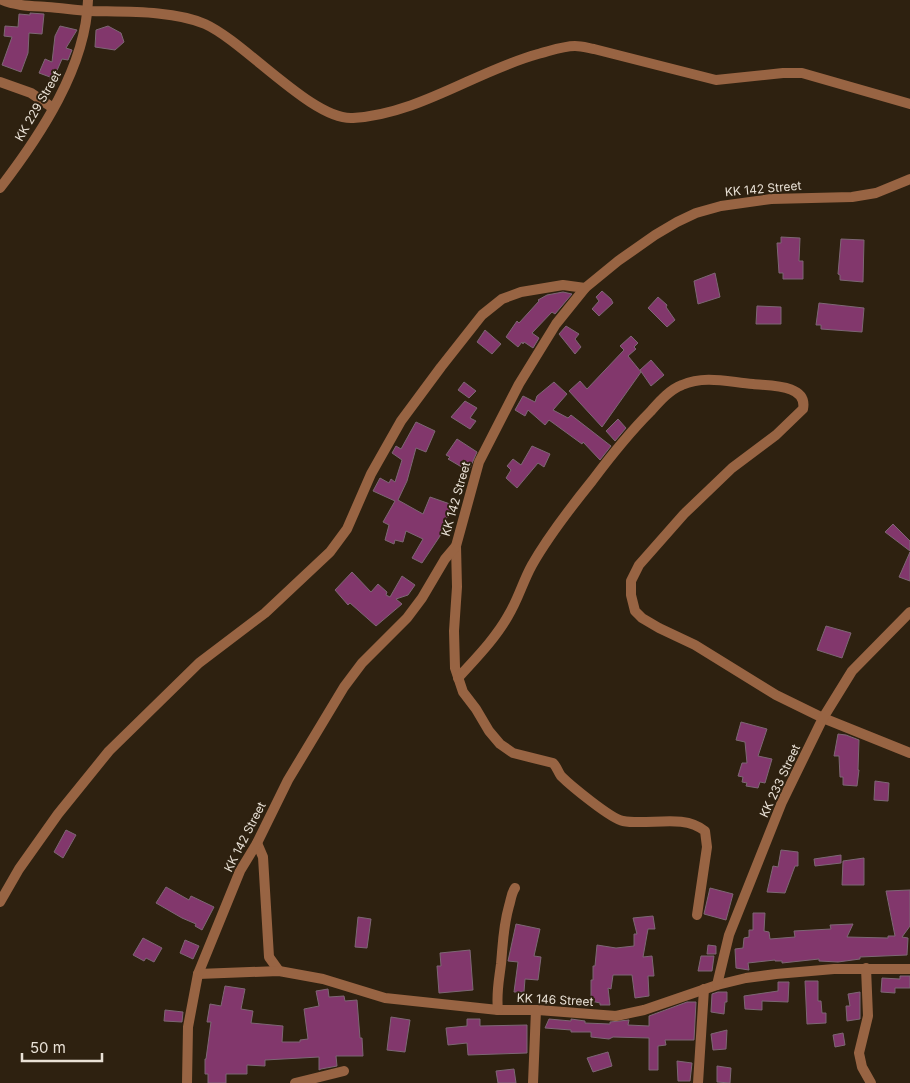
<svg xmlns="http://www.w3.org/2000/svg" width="910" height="1083" viewBox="0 0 910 1083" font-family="Inter,sans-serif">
<rect width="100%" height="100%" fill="#2e2110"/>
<g fill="#82376c" stroke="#7d6774">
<path d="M30 13 44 14 42 34 29 33 28 53 21 72 2 65 12 37 4 36 5 26 18 27 19 14 30 15Z"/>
<path d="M60 26 77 30 66 48 72 50 68 60 62 59 52 82H50V77L39 73 45 59 52 62 55 36Z"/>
<path d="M108 26 121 33 124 42 115 50 95 47 96 30Z"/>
<path d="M781 237 800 238 799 261H803V279H783V273H779L777 243H781Z"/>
<path d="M841 239 864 240 863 282 840 280V275L838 274Z"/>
<path d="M715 273 720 297 698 304 694 281Z"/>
<path d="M602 291 611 299 613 303 599 316 592 309 599 301 596 297Z"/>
<path d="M563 292 572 294 555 314 552 312 532 333 539 338 533 348 524 342 523 344 522 342 518 347 506 337 517 321 519 323 539 301 538 300 547 295Z"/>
<path d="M658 297 667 305 666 307 675 320 667 327 648 308Z"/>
<path d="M819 303 864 308 862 332 821 329V325H816Z"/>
<path d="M757 306 781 307V324H756Z"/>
<path d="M566 326 579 334 575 339 581 347 575 354 559 334Z"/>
<path d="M485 330 501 344 492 354 477 342Z"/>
<path d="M631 336 638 343 634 347 636 349 628 356 641 372 602 427 569 391 580 381 587 389 624 350 620 346Z"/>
<path d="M651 360 664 375 651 386 640 370Z"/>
<path d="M464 382 476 391 469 398 458 390Z"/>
<path d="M554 382 567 394 553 410 568 418 571 415 611 446 600 460 583 442 582 444 549 420 545 425 528 410 525 416 515 410 523 396 535 402 537 396Z"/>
<path d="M465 401 477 408 470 418 476 421 470 429 451 417Z"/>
<path d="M618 419 626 428 615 441 606 431Z"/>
<path d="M416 422 435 431 426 452 416 448 407 481 398 500 423 514 430 497 453 505 442 528 444 530 422 563 412 558 423 539 406 531 403 542 395 540 394 544 385 540 389 525 383 522 395 501 373 491 380 478 389 483 391 479 395 482 402 460 392 453 396 446 401 449Z"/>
<path d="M457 439 477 452 470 468 467 467 465 469 448 459 450 457 446 455Z"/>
<path d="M532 446 550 454 544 467 538 463 517 488 506 478 511 470 507 466 513 459 521 465Z"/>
<path d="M893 524 910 541V551L885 532Z"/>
<path d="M910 552V581L899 577Z"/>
<path d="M352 572 371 592 378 584 387 592 386 595 390 597 402 576 415 585 408 595 396 599 402 604 376 626 350 603 348 605 335 590Z"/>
<path d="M826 626 851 633 842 658 817 650Z"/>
<path d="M741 722 767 729 758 756 772 759 765 783 760 782 758 788 746 786 747 783 742 782 743 777 738 776 742 763H747L745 742 736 740Z"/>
<path d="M838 734 846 735 859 740 858 770H859L857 786 843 785V777H840L839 756H834Z"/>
<path d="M875 781 889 783 888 801 874 800Z"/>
<path d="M66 830 76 835 63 858 54 852Z"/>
<path d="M781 850 798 852V866H795L785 893 767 892 773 866 778 867Z"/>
<path d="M841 855V863L815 866 814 859Z"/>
<path d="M864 858V885H842L843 861Z"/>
<path d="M166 887 189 900 191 896 214 907 202 930 195 926 196 924 182 918 156 903Z"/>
<path d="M710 888 733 894 726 920 704 914Z"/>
<path d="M910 890V926L902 937 908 938 907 955 860 957V959L838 962 819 961V959L782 963V961H775V960L748 963 749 970 736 968 735 949 743 948 744 938 749 937V930H753V913H765L764 931 769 932 770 939 795 937 794 931 831 929 830 925 853 924 847 937 888 938V936H895L886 891Z"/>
<path d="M653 916 655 929H648L643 957 652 956 654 976H648L649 996 635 998 632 975H613L611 989 608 988 610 1005H600V1003L591 1001V980H593V966H595L597 945 616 948 634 946V934H637L633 918Z"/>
<path d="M358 917 371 919 367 948 355 947Z"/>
<path d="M516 924 540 929 534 956 541 957 538 980 525 979 524 992H514L518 962 508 961Z"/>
<path d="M143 938 162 948 154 962 146 958 144 961 133 955Z"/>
<path d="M185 940 199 946 193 959 180 953Z"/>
<path d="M708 945 716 946V954H707Z"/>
<path d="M470 950 473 990 439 993 437 966H441L440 953Z"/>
<path d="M701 956H714L712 971H698Z"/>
<path d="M900 976H910V988H895V993L881 992 882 978 900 979Z"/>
<path d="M805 981H818V1001H821L822 1013H826V1023L807 1024Z"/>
<path d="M778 982H789L788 1002 762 1001V1010L745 1009 744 996 778 991Z"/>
<path d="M225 986 245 989 241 1009 253 1011 251 1023 283 1026 282 1042H300V1040L308 1039 304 1009 319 1006 316 991 328 989 329 997 344 996 345 1001 357 1000 360 1038H362L363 1056H336L337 1066 321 1069 319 1070V1057L265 1060V1066L247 1065V1074H226V1083H208V1074H205V1059H206L211 1022H207L210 1004 221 1006Z"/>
<path d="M718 992H727V1002H725L724 1014 711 1012 712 994Z"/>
<path d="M860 992V1019L847 1021 846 1006H850L848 994Z"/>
<path d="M687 1002H696L694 1040H665L666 1045 658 1046V1070H649V1038L613 1037 609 1039 591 1037V1032H571V1030L545 1028 549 1019 571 1021V1019L585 1021V1023L610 1024V1022L629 1020 628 1025 649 1026V1016Z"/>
<path d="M165 1010 183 1012 182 1022 164 1021Z"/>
<path d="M391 1017 410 1020 405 1052 387 1050Z"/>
<path d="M467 1019H480V1026L527 1025V1053L468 1055 467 1043 448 1045 446 1028 467 1026Z"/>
<path d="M727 1030 726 1049 713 1050 711 1034Z"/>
<path d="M843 1033 845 1045 835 1047 833 1035Z"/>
<path d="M608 1052 612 1066 593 1072 587 1058Z"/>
<path d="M677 1061 692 1063 690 1081H678Z"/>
<path d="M717 1066 731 1068 730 1083 717 1082Z"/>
<path d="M514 1069 516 1083H498L496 1071Z"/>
</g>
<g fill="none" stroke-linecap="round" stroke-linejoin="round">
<g stroke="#986443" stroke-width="10">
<path d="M2 0C16 6 32 6 47 7 61 8 75 10 89 11 123 12 173 10 205 24 245 42 313 121 353 118 419 114 476 71 538 54 550 51 563 46 575 46 582 46 588 48 594 49L716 80 783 73H802L910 104"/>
<path d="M0 82 31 93 53 108"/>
<path d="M0 188C40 136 86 67 88 0"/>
<path d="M456 546 457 587 454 631 455 668 463 692 476 709 489 731 500 744 513 753 553 763C557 767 558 772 561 776 570 785 611 819 623 821 649 826 683 813 705 831L707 847 697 915"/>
<path d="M458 678C476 658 495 639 508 616 518 600 523 581 532 565 549 535 571 507 592 481 610 457 629 433 650 412 659 402 669 390 682 385 705 375 728 382 753 384 769 386 808 384 803 409L776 435 732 468 684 514 639 565 631 581V595L635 611 642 618 659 628 695 645 776 695 823 718 910 753"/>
<path d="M257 843 263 857 269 957 279 971"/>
<path d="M0 902 19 869 58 814 109 751 199 663 265 613 330 552 347 529 371 474 401 421 441 367 482 315 502 299 521 292 563 285 585 288"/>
<path d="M866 968 868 1016 859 1053 862 1067 871 1083"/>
<path d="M198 974 279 971 323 979 385 998 498 1010H538L616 1016 644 1010 717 985 746 978 776 974 834 969H910"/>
<path d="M717 985 729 935 782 802 823 718 852 671 910 612"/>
<path d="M498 1010C496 993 499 981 501 964 503 943 503 927 509 906 511 900 511 894 515 888"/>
<path d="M187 1083 188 1027 198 974 240 871 257 843 288 780 344 687 362 663 407 618 422 598 445 559 456 546 479 462 519 384 556 324 585 288 618 261 655 235 677 222 696 213 721 206 771 199 852 197 876 193 910 179"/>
<path d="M295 1083 344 1071"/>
<path d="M533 1083 536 1010"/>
<path d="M698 1083 704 989"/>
</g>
</g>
<g text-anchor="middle" stroke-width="4" stroke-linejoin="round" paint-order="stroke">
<g font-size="12" fill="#e9e1d6" stroke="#2e2110">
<text transform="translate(38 106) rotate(-60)" y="4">KK 229 Street</text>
<text transform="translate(763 189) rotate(-5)" y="4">KK 142 Street</text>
<text transform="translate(456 499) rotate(-74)" y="4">KK 142 Street</text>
<text transform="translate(780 781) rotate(-65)" y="4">KK 233 Street</text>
<text transform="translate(245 837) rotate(-63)" y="4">KK 142 Street</text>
<text transform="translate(555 1000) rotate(3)" y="4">KK 146 Street</text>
</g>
</g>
<path d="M22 1053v8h80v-8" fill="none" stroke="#e9e1d6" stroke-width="2.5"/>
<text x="30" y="1053" font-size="15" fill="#e9e1d6" stroke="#2e2110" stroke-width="4" paint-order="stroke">50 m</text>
</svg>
